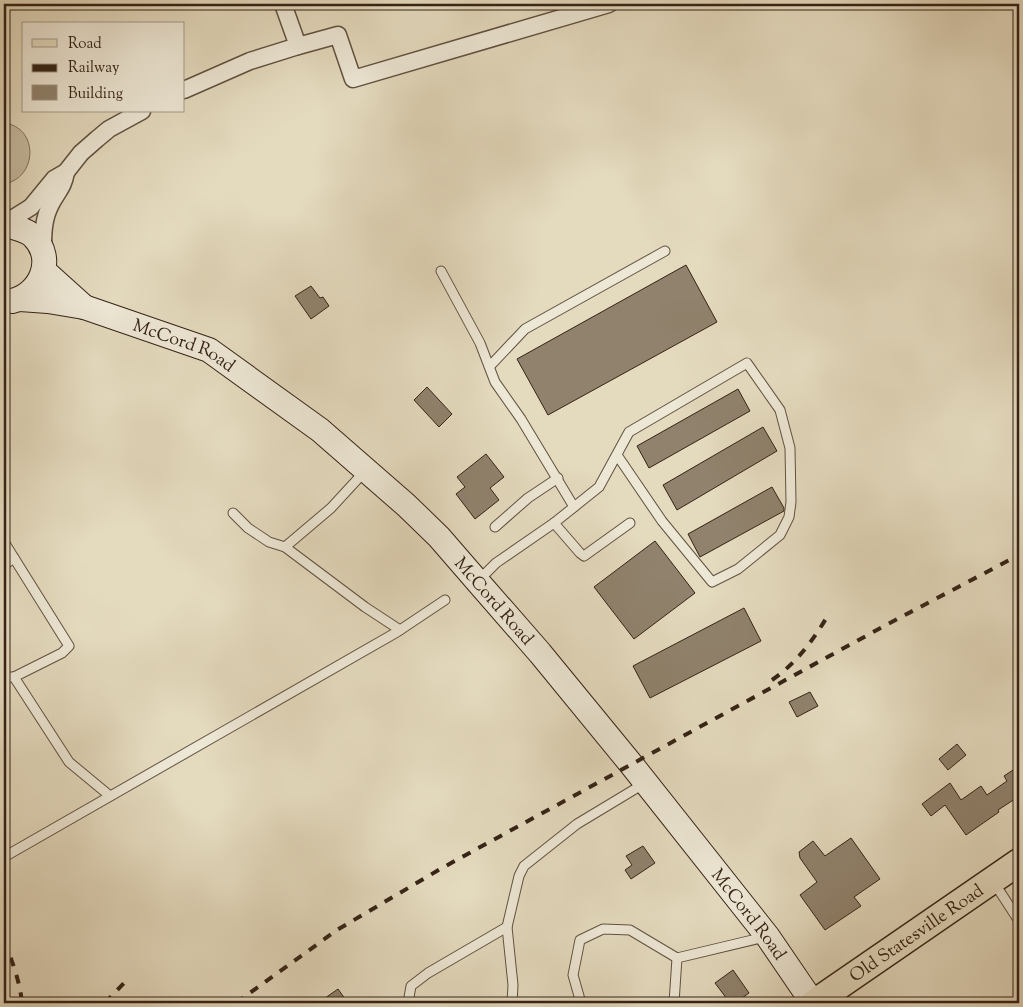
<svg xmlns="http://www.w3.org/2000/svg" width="1023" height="1007" viewBox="0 0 1023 1007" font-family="'Sorts Mill Goudy',serif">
<rect width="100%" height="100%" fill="#e4dabe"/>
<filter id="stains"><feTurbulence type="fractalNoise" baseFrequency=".004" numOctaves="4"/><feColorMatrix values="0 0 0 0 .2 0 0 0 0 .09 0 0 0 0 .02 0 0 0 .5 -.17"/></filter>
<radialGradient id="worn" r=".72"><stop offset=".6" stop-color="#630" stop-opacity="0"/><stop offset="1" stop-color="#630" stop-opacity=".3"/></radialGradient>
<path fill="#c6bba1" stroke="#7e6f5c" d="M4 123C39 127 38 178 4 184Z"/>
<g fill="#90826d" stroke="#352316">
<path d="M686 265 717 322 548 415 517 359Z"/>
<path d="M311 286 320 298 323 297 329 306 311 319 295 296Z"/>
<path d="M427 387 452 414 439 427 414 400Z"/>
<path d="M738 389 750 411 649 468 637 446Z"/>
<path d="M763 427 777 451 677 510 663 485Z"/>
<path d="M486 454 504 477 490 488 499 500 475 519 456 494 465 487 457 477Z"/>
<path d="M772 487 784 508V511L700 557 688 534Z"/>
<path d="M655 541 695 593 634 639 594 587Z"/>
<path d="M744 608 761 641 650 698 633 666Z"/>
<path d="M810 692 818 706 797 717 789 702Z"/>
<path d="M957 744 966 755 948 770 939 759Z"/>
<path d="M1019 766V799L1018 797 998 810 999 812 966 835 945 805 931 816 922 804 950 783 961 800 981 786 987 795 1007 781 1004 776Z"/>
<path d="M851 838 880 879 854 897 861 906 825 930 800 895 817 882 800 858 799 852 813 841 825 856Z"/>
<path d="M643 846 655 863 631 879 625 870 632 865 626 856Z"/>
<path d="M733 970 749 993 735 1003H730L715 983Z"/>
<path d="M338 989 348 1003H318Z"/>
</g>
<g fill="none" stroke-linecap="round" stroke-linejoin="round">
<defs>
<g id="lane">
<path d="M441 271 480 343 495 382 521 419 574 507"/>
<path d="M490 366 525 329 665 251"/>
<path d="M233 513 248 528 269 542 285 547 365 607 400 630"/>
<path d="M554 523 580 553 584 556 630 523"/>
<path d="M495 527 528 498 558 478"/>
<path d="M4 542 69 646 62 653 14 677"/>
<path d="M285 547 331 508 366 470"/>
<path d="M4 565 14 558"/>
<path d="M478 581 496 563 554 523 599 487 629 432 747 363 780 410 790 448 791 502 789 517 780 535 738 569 712 582 662 521 617 455"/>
<path d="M4 677H14L69 762 110 796"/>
<path d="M4 857 397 632 445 600"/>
<path d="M993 881 1019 921"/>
<path d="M408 1003 411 986 428 973 507 927"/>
<path d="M512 1003 513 985 507 927 519 876 524 866 577 824 645 783"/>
<path d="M581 1003 573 975 580 940 603 929 630 930 677 958 765 937"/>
<path d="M674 1003 677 958"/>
</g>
<g id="street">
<path d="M298 46 338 35 353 79 609 4"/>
<path d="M184 90 250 61 298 46 283 4"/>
<path d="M4 224 31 207 54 179 66 172 81 153 97 139 109 129 142 111"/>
<path d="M43 251C43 234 43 219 51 204 58 190 63 189 66 172"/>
</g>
<g id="secondary">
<path d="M4 225C14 227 25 229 33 236 56 259 41 294 12 301"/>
<path d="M44 271 84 307"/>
<path id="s1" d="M20 299 48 301 84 307 209 350 320 430 406 505 439 537 478 582 540 653 631 764 768 937 813 1003"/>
</g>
<g id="primary">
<path id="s2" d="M814 1003 1019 862"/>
</g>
</defs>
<use href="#lane" stroke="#615140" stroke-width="11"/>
<use href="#street" stroke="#615140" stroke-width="19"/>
<use href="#secondary" stroke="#352316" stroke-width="26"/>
<use href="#primary" stroke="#352316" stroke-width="29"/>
<use href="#lane" stroke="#ede7d5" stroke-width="9"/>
<use href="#street" stroke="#ede7d5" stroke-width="16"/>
<use href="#secondary" stroke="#ede7d5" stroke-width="24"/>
<use href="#primary" stroke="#e4dabe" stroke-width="26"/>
<g stroke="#352316" stroke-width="4" stroke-dasharray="9 9" stroke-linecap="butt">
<path d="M772 680C798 662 814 639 830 612"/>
<path d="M4 941C12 960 20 982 22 1003"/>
<path d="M105 1003 126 981"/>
<path d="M236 1003 337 930 442 868 886 625 1019 555"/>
</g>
</g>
<g text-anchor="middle" stroke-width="4" stroke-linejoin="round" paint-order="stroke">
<g font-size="18" fill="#352316" stroke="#ede7d5">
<text dy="6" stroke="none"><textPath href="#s1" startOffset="172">McCord Road</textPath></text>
<text dy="6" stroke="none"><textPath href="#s1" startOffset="578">McCord Road</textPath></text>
<text dy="6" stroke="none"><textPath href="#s1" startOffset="982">McCord Road</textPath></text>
<text dy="6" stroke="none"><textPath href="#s2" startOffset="124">Old Statesville Road</textPath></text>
</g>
</g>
<rect width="1023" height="1007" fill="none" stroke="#e4dabe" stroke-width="20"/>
<rect x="5" y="5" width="1013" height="997" fill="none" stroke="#352316" stroke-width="2.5"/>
<rect x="10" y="10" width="1003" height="987" fill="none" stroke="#352316"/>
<rect x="22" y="22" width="162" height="90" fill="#ede7d5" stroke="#a39989"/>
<rect x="32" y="39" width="25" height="8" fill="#e4dabe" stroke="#a39989"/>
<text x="68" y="48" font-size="15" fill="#352316">Road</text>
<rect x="32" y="64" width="25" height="8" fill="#352316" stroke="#a39989"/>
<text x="68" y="72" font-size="15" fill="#352316">Railway</text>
<rect x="32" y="85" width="25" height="15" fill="#90826d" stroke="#a39989"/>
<text x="68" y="98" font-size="15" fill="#352316">Building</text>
<rect width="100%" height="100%" filter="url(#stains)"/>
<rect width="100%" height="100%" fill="url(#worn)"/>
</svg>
